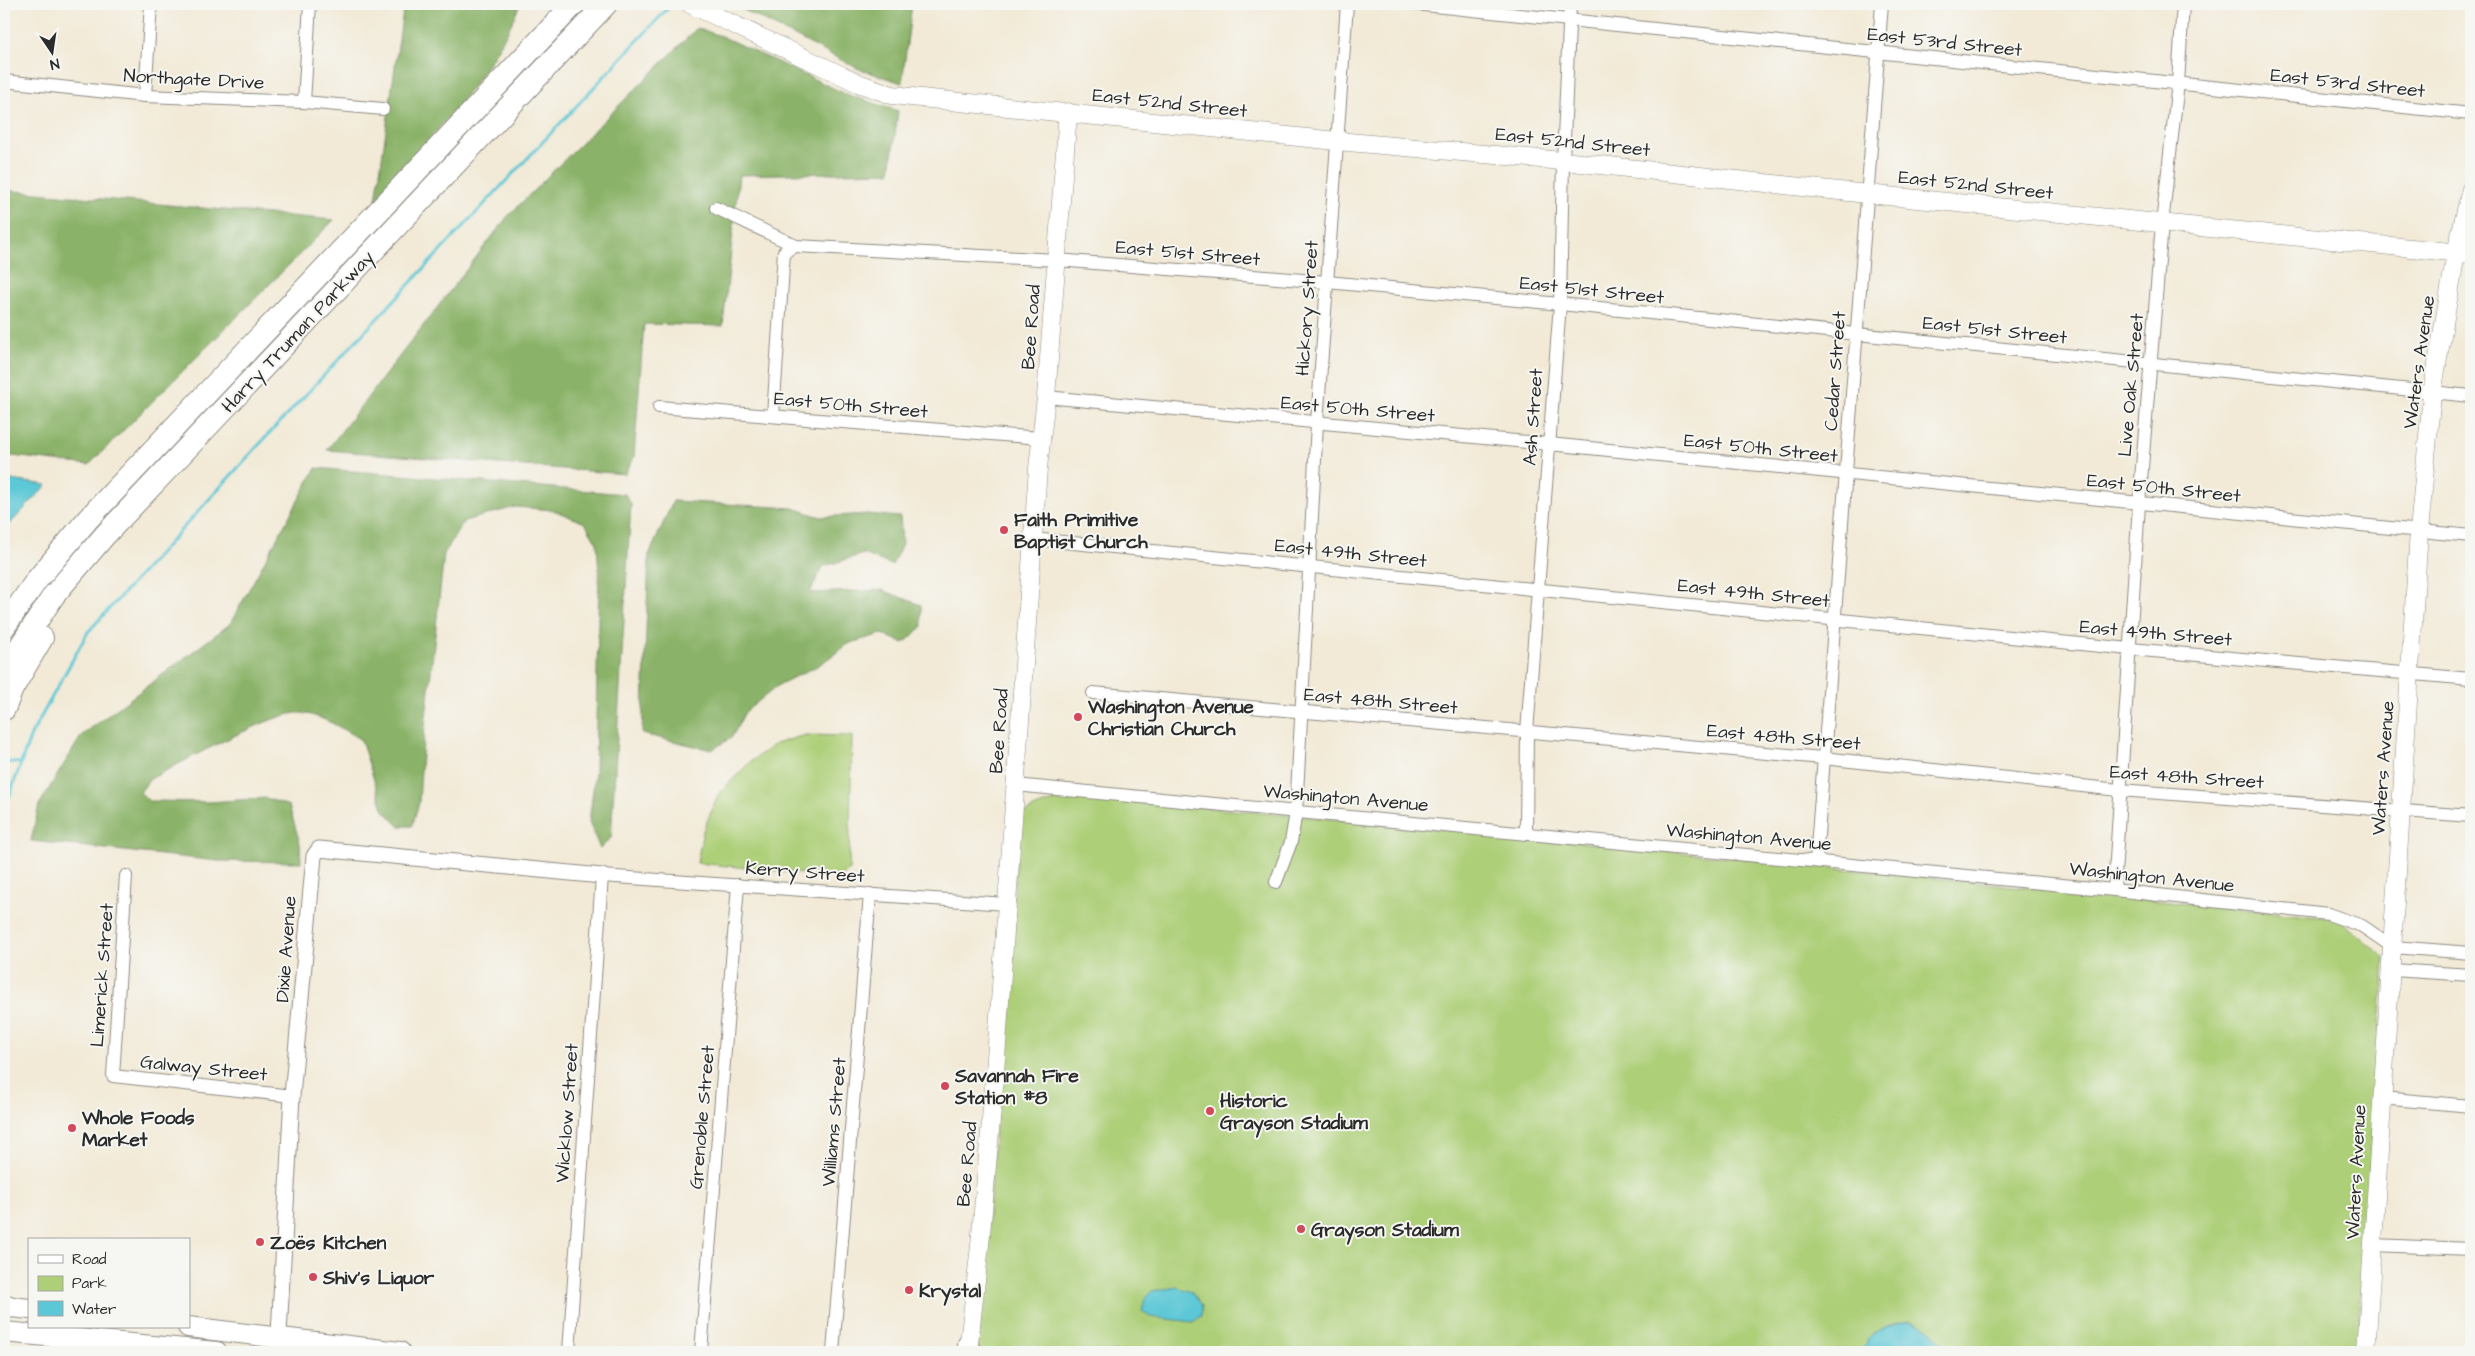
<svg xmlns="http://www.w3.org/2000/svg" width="2475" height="1356" viewBox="0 0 2475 1356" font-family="'Architects Daughter',sans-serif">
<rect width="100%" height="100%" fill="#f6f6f2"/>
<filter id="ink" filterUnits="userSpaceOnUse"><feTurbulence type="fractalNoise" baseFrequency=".02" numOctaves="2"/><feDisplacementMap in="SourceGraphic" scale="10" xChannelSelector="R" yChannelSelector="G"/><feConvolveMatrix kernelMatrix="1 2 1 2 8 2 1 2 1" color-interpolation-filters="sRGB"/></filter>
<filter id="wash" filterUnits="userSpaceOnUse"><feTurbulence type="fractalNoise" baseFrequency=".0096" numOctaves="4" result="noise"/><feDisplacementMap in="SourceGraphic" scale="20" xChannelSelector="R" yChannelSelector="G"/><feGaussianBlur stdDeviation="1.12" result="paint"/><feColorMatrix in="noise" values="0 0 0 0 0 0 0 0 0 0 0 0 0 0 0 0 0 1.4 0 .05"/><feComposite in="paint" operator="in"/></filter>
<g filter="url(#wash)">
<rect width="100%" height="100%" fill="#f2ead7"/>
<g fill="#adcf78" stroke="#6c7d52">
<path d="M805 735 852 736 849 870 839 877 697 863 703 831 719 793 750 762 775 744Z"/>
<path d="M1078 796 1528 837 2339 919 2385 958 2357 1352H977L1020 817C1035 803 1058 801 1078 796Z"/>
</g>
<g fill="#8ab268" stroke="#5a6e4a">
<path d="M404 4H520C490 80 428 139 376 200Z"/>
<path d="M732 4H912L902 83 859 69Z"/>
<path d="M697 28 721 36 846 94 898 111 890 172 739 175 723 326 644 324 634 457 625 474 327 450 508 216Z"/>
<path d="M4 190 334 220 89 465 4 455Z"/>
<path d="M316 468 625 494 631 504 611 838 600 849 589 822 595 774 599 573 597 543 585 523 553 510 515 507 464 521 444 554 422 753 419 803 412 826H399L384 811 361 740C343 729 323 716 302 713 278 709 177 765 150 779L140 792 149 801 210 802 266 798 289 806 300 843 301 862 218 861 31 841 39 805 82 735 230 624Z"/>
<path d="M673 501 793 508 821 517 868 514 900 517 902 544 892 565 863 554 822 567 810 593 882 590 921 605 922 627 904 643 882 634 850 643 819 665 780 684 745 712 732 737 712 750 642 734 649 555Z"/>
</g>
<g fill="#5cc7d6" stroke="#447980">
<path d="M4 479 47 485 4 530Z"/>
<path d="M1177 1287 1192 1292 1202 1306 1201 1316 1193 1322 1150 1317 1142 1311 1145 1298 1152 1291Z"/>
<path d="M1910 1321C1931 1324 1937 1337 1949 1352H1861C1868 1331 1889 1323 1910 1321Z"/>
</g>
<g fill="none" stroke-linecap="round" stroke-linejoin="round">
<g stroke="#5cc7d6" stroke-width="3">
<path d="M9 762 21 763"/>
<path d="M4 811 31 735 88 632 267 436 672 4"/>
</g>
</g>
</g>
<g filter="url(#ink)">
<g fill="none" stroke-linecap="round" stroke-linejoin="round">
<defs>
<g id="minor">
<path d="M1415 4 2471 114"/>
<path d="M4 81 145 96 304 102 383 109"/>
<path d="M145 96 151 4"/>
<path d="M304 102 310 4"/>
<path d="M716 208 796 246 1057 260 1327 282 1560 304 2471 396"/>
<path d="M1046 397 1549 444 2471 536"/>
<path d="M659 407 1040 438"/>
<path d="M773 416 784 252 796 246"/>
<path d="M1033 539 2130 649 2471 679"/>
<path d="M1093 693 1823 758 2119 790 2471 816"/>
<path d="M1015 785 2114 890 2328 914 2362 926 2393 947 2471 953"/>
<path d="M1526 833 1527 732 1560 304 1563 161 1570 4"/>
<path d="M1816 861 1882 4"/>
<path d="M126 876 113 1076 292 1096"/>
<path d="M1276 882 1291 842 1296 812 1317 423 1347 4"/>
<path d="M2114 890 2139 504 2162 224 2178 83 2183 4"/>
<path d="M2392 970 2471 975"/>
<path d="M2381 1098 2471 1106"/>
<path d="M2373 1245 2471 1249"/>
<path d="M569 1352 602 876 1006 904"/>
<path d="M701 1352 738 885"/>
<path d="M833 1352 870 894"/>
</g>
<path id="tertiary" d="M278 1352 292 1096 314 856 319 849 602 876"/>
<g id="secondary">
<path d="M690 4 858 83 892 95 1337 141 1563 161 1867 194 2471 254"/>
<path d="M968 1352 980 1245 994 1086 1038 468 1046 397 1068 112"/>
<path d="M2366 1352 2419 531 2432 394 2456 253 2471 189"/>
</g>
<g id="primary">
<path d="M4 1306 29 1309"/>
<path d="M188 1327 400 1352"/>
<path d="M4 1332 217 1352"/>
<path d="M968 1344 971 1352"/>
</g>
<g id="motorway">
<path d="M4 627 36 581 88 519 574 4"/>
<path d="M4 671 54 595 105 535 606 4"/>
<path d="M4 709 12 689 42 638"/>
<path d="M4 1305 9 1307"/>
</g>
</defs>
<use href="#minor" stroke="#8e8a81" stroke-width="14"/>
<use href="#tertiary" stroke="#8e8a81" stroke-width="17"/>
<use href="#secondary" stroke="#8e8a81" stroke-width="19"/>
<use href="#primary" stroke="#8e8a81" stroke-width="22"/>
<use href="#motorway" stroke="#8e8a81" stroke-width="24"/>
<use href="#minor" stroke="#fff" stroke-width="12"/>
<use href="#tertiary" stroke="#fff" stroke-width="15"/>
<use href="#secondary" stroke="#fff" stroke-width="18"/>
<use href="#primary" stroke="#fff" stroke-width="20"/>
<use href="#motorway" stroke="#fff" stroke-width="22"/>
</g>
</g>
<g fill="#d1495b" stroke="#f6f6f2" stroke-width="2">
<circle cx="1004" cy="530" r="5"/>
<circle cx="1078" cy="717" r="5"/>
<circle cx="945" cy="1086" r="5"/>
<circle cx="1210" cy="1111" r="5"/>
<circle cx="72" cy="1128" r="5"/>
<circle cx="1301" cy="1229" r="5"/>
<circle cx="260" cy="1242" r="5"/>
<circle cx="313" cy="1277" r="5"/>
<circle cx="909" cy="1290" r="5"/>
</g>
<g text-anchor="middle" stroke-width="4" stroke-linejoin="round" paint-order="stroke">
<g font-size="19" fill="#2b2b2b" stroke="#f6f6f2">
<text transform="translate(1945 41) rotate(6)" y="7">East 53rd Street</text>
<text transform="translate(194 78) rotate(3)" y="7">Northgate Drive</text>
<text transform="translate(2348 82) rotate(6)" y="7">East 53rd Street</text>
<text transform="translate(1170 102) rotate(6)" y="7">East 52nd Street</text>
<text transform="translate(1573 141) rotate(6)" y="7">East 52nd Street</text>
<text transform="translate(1976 184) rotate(6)" y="7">East 52nd Street</text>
<text transform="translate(1188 252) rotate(5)" y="7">East 51st Street</text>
<text transform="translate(1592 289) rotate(6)" y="7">East 51st Street</text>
<text transform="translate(1306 308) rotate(-86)" y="7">Hickory Street</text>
<text transform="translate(1030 327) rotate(-86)" y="7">Bee Road</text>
<text transform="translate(1995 329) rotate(6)" y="7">East 51st Street</text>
<text transform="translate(297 331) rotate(-47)" y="7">Harry Truman Parkway</text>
<text transform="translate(2418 362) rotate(-82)" y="7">Waters Avenue</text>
<text transform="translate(1834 371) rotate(-86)" y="7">Cedar Street</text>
<text transform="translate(2130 385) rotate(-85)" y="7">Live Oak Street</text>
<text transform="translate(851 404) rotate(5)" y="7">East 50th Street</text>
<text transform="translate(1358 408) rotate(5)" y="7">East 50th Street</text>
<text transform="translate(1532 417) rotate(-86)" y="7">Ash Street</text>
<text transform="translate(1761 447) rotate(6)" y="7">East 50th Street</text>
<text transform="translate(2164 487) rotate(6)" y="7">East 50th Street</text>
<text transform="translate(1351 552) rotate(6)" y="7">East 49th Street</text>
<text transform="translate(1754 592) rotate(6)" y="7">East 49th Street</text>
<text transform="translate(2156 632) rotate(5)" y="7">East 49th Street</text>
<text transform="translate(1381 700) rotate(5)" y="7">East 48th Street</text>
<text transform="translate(998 731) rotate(-86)" y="7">Bee Road</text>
<text transform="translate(1784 736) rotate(5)" y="7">East 48th Street</text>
<text transform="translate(2382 768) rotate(-86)" y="7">Waters Avenue</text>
<text transform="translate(2187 776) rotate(4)" y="7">East 48th Street</text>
<text transform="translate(1346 797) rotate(5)" y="7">Washington Avenue</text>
<text transform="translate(1749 836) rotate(5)" y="7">Washington Avenue</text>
<text transform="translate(805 871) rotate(4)" y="7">Kerry Street</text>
<text transform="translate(2152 876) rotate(6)" y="7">Washington Avenue</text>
<text transform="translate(285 949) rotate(-86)" y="7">Dixie Avenue</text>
<text transform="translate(101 975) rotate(-86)" y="7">Limerick Street</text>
<text transform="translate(204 1067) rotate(6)" y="7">Galway Street</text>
<text transform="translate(566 1113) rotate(-86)" y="7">Wicklow Street</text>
<text transform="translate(701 1117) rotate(-85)" y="7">Grenoble Street</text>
<text transform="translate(833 1122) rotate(-85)" y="7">Williams Street</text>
<text transform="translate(966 1164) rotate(-85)" y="7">Bee Road</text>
<text transform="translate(2355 1172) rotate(-87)" y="7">Waters Avenue</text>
</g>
<g font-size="19" font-weight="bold" fill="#2b2b2b" stroke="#f6f6f2" text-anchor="start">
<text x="1014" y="526">Faith Primitive<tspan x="1014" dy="22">Baptist Church</tspan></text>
<text x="1088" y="713">Washington Avenue<tspan x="1088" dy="22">Christian Church</tspan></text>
<text x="955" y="1082">Savannah Fire<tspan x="955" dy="22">Station #8</tspan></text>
<text x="1220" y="1107">Historic<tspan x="1220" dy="22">Grayson Stadium</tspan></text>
<text x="82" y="1124">Whole Foods<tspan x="82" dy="22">Market</tspan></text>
<text x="1311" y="1236">Grayson Stadium</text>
<text x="270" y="1249">Zoës Kitchen</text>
<text x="323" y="1284">Shiv’s Liquor</text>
<text x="919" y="1297">Krystal</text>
</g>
</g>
<rect width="2475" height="1356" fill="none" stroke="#f6f6f2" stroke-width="20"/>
<rect x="28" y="1238" width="162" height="90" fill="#f6f6f2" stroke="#a5a5a2"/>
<rect x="38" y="1255" width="25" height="8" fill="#ffffff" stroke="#a5a5a2"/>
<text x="72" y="1264" font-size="15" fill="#2b2b2b">Road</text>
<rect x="38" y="1276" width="25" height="15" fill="#adcf78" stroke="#a5a5a2"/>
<text x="72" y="1288" font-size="15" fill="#2b2b2b">Park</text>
<rect x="38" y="1301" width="25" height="15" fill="#5cc7d6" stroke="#a5a5a2"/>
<text x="72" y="1314" font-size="15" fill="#2b2b2b">Water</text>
<g transform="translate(52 52) rotate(167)" stroke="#f6f6f2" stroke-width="4" paint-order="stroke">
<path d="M0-4L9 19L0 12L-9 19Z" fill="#2b2b2b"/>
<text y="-8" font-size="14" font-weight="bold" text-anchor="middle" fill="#2b2b2b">N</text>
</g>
</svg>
